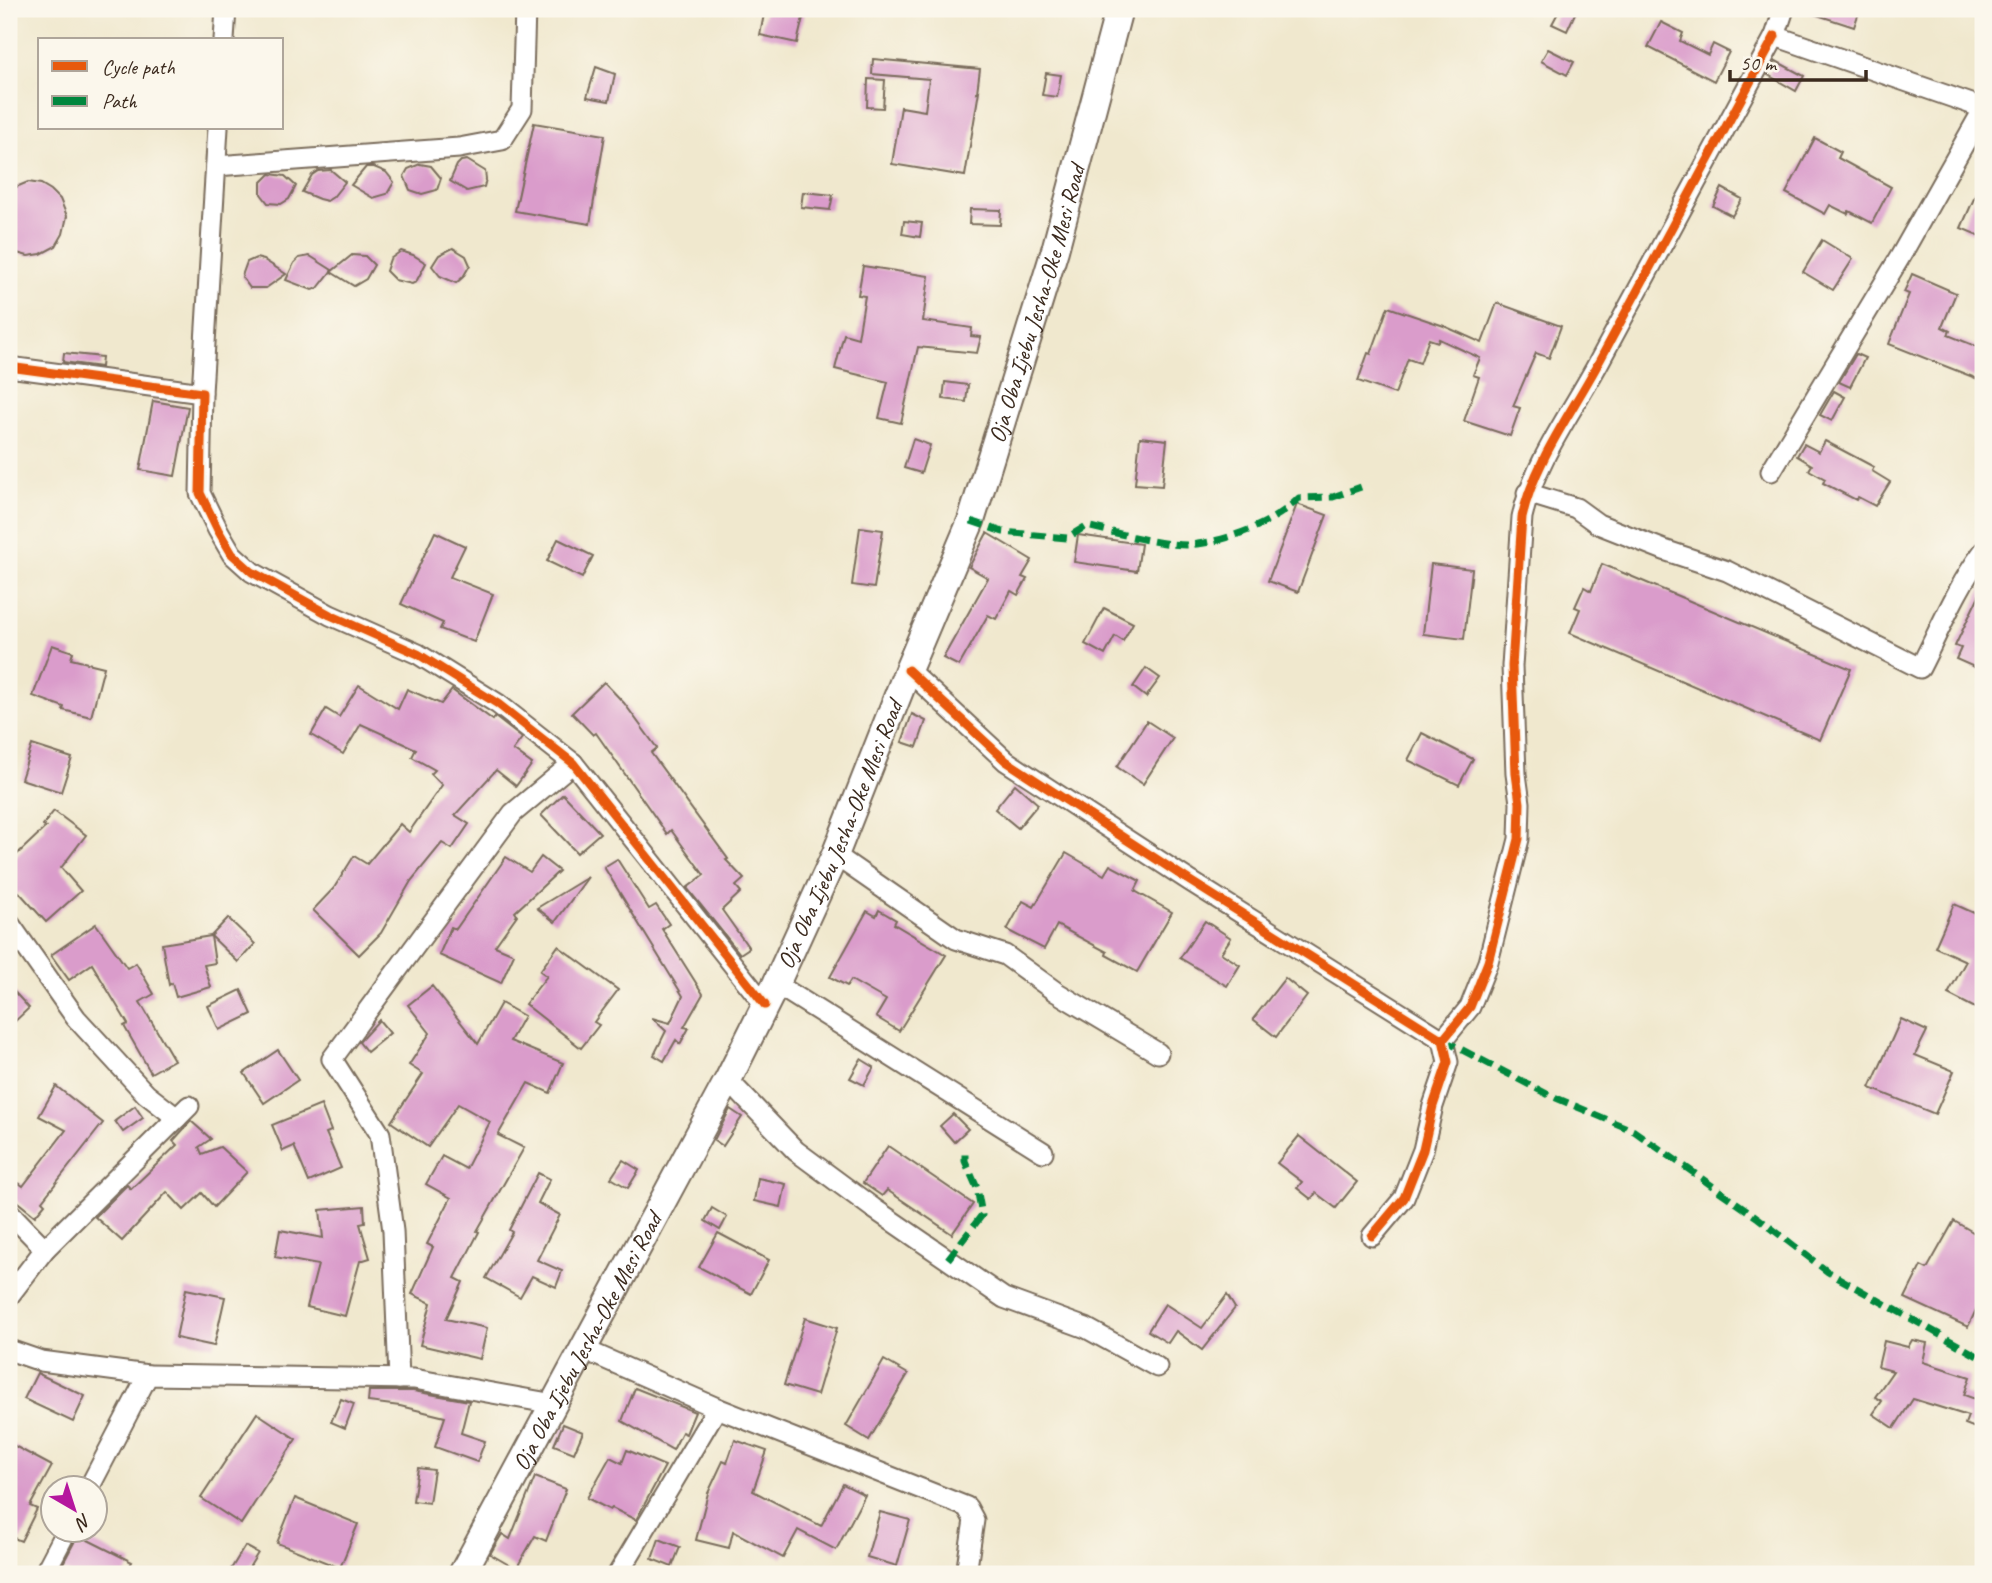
<svg xmlns="http://www.w3.org/2000/svg" width="1992" height="1583" viewBox="0 0 1992 1583" font-family="Caveat,sans-serif">
<rect width="100%" height="100%" fill="#fbf7ec"/>
<filter id="ink" filterUnits="userSpaceOnUse"><feTurbulence type="fractalNoise" baseFrequency=".0143" numOctaves="2"/><feDisplacementMap in="SourceGraphic" scale="14" xChannelSelector="R" yChannelSelector="G"/><feConvolveMatrix kernelMatrix="1 2 1 2 8 2 1 2 1" color-interpolation-filters="sRGB"/></filter>
<filter id="wash" filterUnits="userSpaceOnUse"><feTurbulence type="fractalNoise" baseFrequency=".00686" numOctaves="4" result="noise"/><feDisplacementMap in="SourceGraphic" scale="28" xChannelSelector="R" yChannelSelector="G"/><feGaussianBlur stdDeviation="1.57" result="paint"/><feColorMatrix in="noise" values="0 0 0 0 0 0 0 0 0 0 0 0 0 0 0 0 0 1.4 0 .05"/><feComposite in="paint" operator="in"/></filter>
<g filter="url(#wash)">
<rect width="100%" height="100%" fill="#f0e8ce"/>
<g id="blocks">
<g fill="#da9ccb">
<path d="M765 9H805L797 43 760 35Z"/>
<path d="M1560 9H1577L1567 31 1552 24Z"/>
<path d="M1808 9H1860L1854 27 1808 12Z"/>
<path d="M1661 22 1683 33 1680 41 1708 55 1713 44 1729 52 1714 81 1648 47Z"/>
<path d="M1548 49 1574 62 1567 75 1541 61Z"/>
<path d="M873 59 980 69 977 92 979 91 965 176 892 164 901 107 925 111 929 79 872 74Z"/>
<path d="M1776 61 1804 76 1796 91 1768 75Z"/>
<path d="M596 67 615 74 609 101 587 97Z"/>
<path d="M1046 73 1061 75 1057 97 1042 95Z"/>
<path d="M868 79 885 80 883 108 867 107Z"/>
<path d="M534 123 605 135 590 224 515 211Z"/>
<path d="M1815 138 1841 152 1838 158 1891 187 1872 223 1849 211 1848 214 1830 205 1825 214 1786 193Z"/>
<path d="M467 160 485 171 486 179 484 187 467 191 450 181 457 165 461 161Z"/>
<path d="M420 164 431 166 441 178 437 190 422 194 410 190 404 176 408 169Z"/>
<path d="M366 167H374L386 172 394 182 387 194 373 198 351 185Z"/>
<path d="M331 170 345 182 333 197 327 201 319 199 302 192 312 175 318 171Z"/>
<path d="M270 174 285 176 296 186 289 199 281 204 268 203 261 194V183Z"/>
<path d="M1983 178V228L1980 236 1961 228Z"/>
<path d="M28 182 41 184 51 190 60 199 67 216 63 234 56 246 41 254 28 256 17 253 9 248V190Z"/>
<path d="M1722 188 1742 199 1732 216 1713 206Z"/>
<path d="M803 192 833 195 830 210 801 207Z"/>
<path d="M970 209 1001 210 1000 225 969 224Z"/>
<path d="M904 221 922 223 920 237 902 234Z"/>
<path d="M1822 240 1853 259 1833 290 1803 272Z"/>
<path d="M453 248 466 256 470 265 463 277 456 283 440 276 432 266 439 255Z"/>
<path d="M401 251 413 255 426 263 416 282 412 284 395 280 386 271 390 259Z"/>
<path d="M352 255 365 256 374 265 366 279 354 286 331 272Z"/>
<path d="M310 256 332 270 318 288 312 290 286 280 294 263 299 258Z"/>
<path d="M256 258 264 260 286 274 266 288H250L242 277 243 273 247 262Z"/>
<path d="M863 266 929 276 923 321 972 328 971 336 981 337 977 353 918 347 901 423 879 418 888 382 835 369 844 334 858 338 865 296 858 295Z"/>
<path d="M1912 274 1956 293 1942 327 1950 331 1948 335 1983 349V381L1889 344 1909 294 1904 292Z"/>
<path d="M1497 303 1561 326 1549 358 1536 353 1513 406 1520 408 1510 436 1464 421 1479 377 1473 375 1480 358 1439 339 1438 342 1429 339 1420 363 1408 359 1395 394 1358 381 1368 353 1371 354 1388 307 1444 326 1482 343Z"/>
<path d="M64 353 102 357 101 367 63 362Z"/>
<path d="M1856 354 1865 358 1850 387 1839 382Z"/>
<path d="M945 382 968 385 966 402 943 399Z"/>
<path d="M1834 391 1845 397 1832 421 1820 415Z"/>
<path d="M153 401 188 407 175 476 140 470Z"/>
<path d="M1140 437 1167 440 1162 486 1135 484Z"/>
<path d="M913 439 930 445 921 473 904 468Z"/>
<path d="M1825 441 1874 467 1872 471 1890 482 1875 506 1858 497 1856 500 1823 483 1825 479 1809 470 1812 465 1797 456 1804 444 1819 452Z"/>
<path d="M1297 504 1327 515 1298 592 1268 581Z"/>
<path d="M860 527 883 530 874 588 852 585Z"/>
<path d="M435 532 465 546 450 577 493 594 474 642 440 629 443 623 401 604Z"/>
<path d="M987 533 1032 560 1022 577 1027 579 1018 595 1011 591 996 619 988 615 959 666 943 658 988 578 969 567Z"/>
<path d="M1078 535 1141 544 1137 571 1074 562Z"/>
<path d="M558 539 593 556 582 578 547 561Z"/>
<path d="M1431 564 1472 569 1464 639 1423 634Z"/>
<path d="M1602 564 1851 669 1820 740 1570 633 1580 609 1575 607 1584 587 1591 591Z"/>
<path d="M1983 587V671L1956 659 1961 648 1955 646Z"/>
<path d="M1104 608 1133 623 1123 641 1115 636 1105 655 1085 644Z"/>
<path d="M52 645 73 652 71 659 104 667 91 717 63 710 64 707 33 696Z"/>
<path d="M1146 668 1160 678 1146 697 1133 687Z"/>
<path d="M604 682 624 703 657 748 651 753 728 859 726 860 744 879 736 886 741 892 722 910 749 948 740 954 687 888 704 875 671 830 667 834 596 733 593 735 572 713Z"/>
<path d="M359 685 398 709 407 689 441 704 452 690 493 720 495 717 522 738 513 750 532 764 516 786 496 770 455 815 469 824 452 849 442 843 411 881 381 933 359 955 313 910 334 888 354 856 367 864 400 824 409 832 442 785 431 774 435 770 412 757 416 749 361 724 343 754 311 735 326 709 339 717Z"/>
<path d="M912 714 926 721 917 747 902 742Z"/>
<path d="M1147 721 1173 738 1143 784 1117 767Z"/>
<path d="M1422 733 1473 759 1459 785 1408 760Z"/>
<path d="M32 745 72 758 61 792 21 779Z"/>
<path d="M1015 784 1038 804 1018 828 995 809Z"/>
<path d="M563 794 600 833 577 853 541 815Z"/>
<path d="M54 811 86 835 61 868 81 891 46 922 19 892 9 902V862L46 827 43 825Z"/>
<path d="M1066 853 1104 875 1110 865 1140 881 1135 891 1172 912 1137 972 1106 955 1107 952 1057 925 1044 949 1007 930 1023 901 1034 907Z"/>
<path d="M506 857 530 872 541 857 559 871 515 912 517 915 495 946 514 954 501 983 439 955 451 927 456 929Z"/>
<path d="M617 859 649 909 656 905 669 924 662 929 703 994 684 1027 689 1028 680 1044 676 1040 664 1061 654 1055 666 1031 652 1018 670 1023 683 996 604 867Z"/>
<path d="M588 877 555 922 537 908Z"/>
<path d="M1954 904 1983 917V1012L1948 994 1966 961 1935 947Z"/>
<path d="M879 910 896 920 894 924 946 955 899 1031 876 1017 886 1000 851 980 847 986 830 977 867 911 876 916Z"/>
<path d="M228 918 255 944 238 962 211 936Z"/>
<path d="M1205 921 1231 938 1221 953 1240 965 1227 986 1180 958Z"/>
<path d="M96 924 127 968 136 963 154 994 140 1002 174 1060 151 1073 124 1026 128 1024 92 964 69 980 51 955Z"/>
<path d="M211 936 215 963 204 965 211 987 176 997 172 983 169 985 162 944Z"/>
<path d="M558 946 618 990 594 1022 599 1025 581 1048 525 1004 547 976 540 971Z"/>
<path d="M1285 978 1307 996 1276 1037 1253 1019Z"/>
<path d="M9 986 29 1008 9 1027Z"/>
<path d="M432 986 478 1044 501 1003 524 1016 510 1041 563 1063 550 1093 528 1083 498 1135 524 1148 477 1231 479 1232 455 1278 463 1282 446 1319 487 1328 480 1359 420 1345 431 1303 412 1294 433 1247 427 1244 451 1198 426 1184 442 1156 466 1169 490 1122 458 1104 428 1147 391 1122 423 1074 409 1065 430 1033 408 1005Z"/>
<path d="M241 990 252 1014 219 1030 208 1006Z"/>
<path d="M1901 1019 1927 1031 1915 1055 1954 1071 1935 1114 1870 1088Z"/>
<path d="M379 1020 390 1033 367 1052 359 1042Z"/>
<path d="M278 1050 298 1080 264 1103 244 1073Z"/>
<path d="M861 1059 874 1067 864 1085 850 1078Z"/>
<path d="M56 1086 103 1123 42 1201 45 1204 35 1216 9 1195 19 1183 23 1186 66 1130 39 1116Z"/>
<path d="M321 1105 331 1131 326 1133 341 1168 309 1182 294 1146 283 1151 272 1125Z"/>
<path d="M135 1106 143 1118 123 1132 115 1121Z"/>
<path d="M730 1109 742 1117 723 1146 714 1140Z"/>
<path d="M953 1114 968 1129 954 1142 940 1126Z"/>
<path d="M191 1121 211 1139 199 1147 202 1154 220 1147 247 1172 214 1207 202 1193 184 1210 167 1192 122 1241 95 1217 127 1185 131 1189 177 1145 173 1141Z"/>
<path d="M1299 1136 1357 1182 1336 1208 1316 1193 1311 1199 1297 1188 1302 1182 1277 1163Z"/>
<path d="M888 1146 973 1204 952 1234 887 1190 882 1196 863 1183Z"/>
<path d="M623 1160 639 1170 628 1188 611 1178Z"/>
<path d="M538 1173 550 1179 538 1203 560 1215 537 1260 562 1271 556 1287 532 1276 520 1297 486 1278 512 1232 509 1230Z"/>
<path d="M758 1178 786 1184 781 1207 754 1201Z"/>
<path d="M364 1206 365 1223 360 1224 370 1258 360 1261 345 1316 307 1307 318 1265 275 1257 280 1230 323 1238 320 1210Z"/>
<path d="M712 1208 727 1217 720 1230 705 1221Z"/>
<path d="M1954 1221 1983 1238V1295L1968 1327 1905 1298 1921 1266 1927 1269Z"/>
<path d="M718 1233 769 1260 751 1294 699 1267Z"/>
<path d="M186 1289 225 1297 214 1346 176 1338Z"/>
<path d="M1227 1295 1235 1308 1202 1350 1176 1331 1168 1343 1148 1331 1165 1304 1202 1328Z"/>
<path d="M805 1318 837 1328 817 1395 784 1385Z"/>
<path d="M1912 1340 1927 1343 1923 1362 1970 1377 1964 1395 1975 1399 1983 1381V1431L1965 1424 1968 1416 1913 1399 1894 1428 1873 1414 1882 1401 1875 1397 1893 1371 1878 1367 1884 1341 1908 1347Z"/>
<path d="M884 1360 908 1374 869 1440 846 1426Z"/>
<path d="M37 1373 85 1396 73 1422 24 1399Z"/>
<path d="M635 1388 695 1412 686 1434 682 1432 673 1450 622 1421Z"/>
<path d="M369 1391H413L469 1401 461 1433 485 1441 477 1462 435 1447 445 1417 400 1406 368 1402Z"/>
<path d="M341 1399 354 1404 345 1428 331 1422Z"/>
<path d="M257 1413 296 1439 241 1524 201 1498Z"/>
<path d="M563 1424 583 1432 574 1453 554 1445Z"/>
<path d="M735 1440 767 1451 753 1491 821 1526 843 1484 865 1495 836 1550 798 1530 783 1558 733 1531 729 1548 696 1540 708 1493 723 1461 727 1463Z"/>
<path d="M9 1443 52 1466 30 1506 37 1509 21 1541 9 1536Z"/>
<path d="M627 1450 665 1466 636 1520 612 1508 610 1510 587 1498 610 1457 622 1463Z"/>
<path d="M418 1468 434 1470 429 1503 413 1501Z"/>
<path d="M535 1477 566 1489 546 1541 535 1536 516 1569 490 1554 502 1534 510 1539Z"/>
<path d="M295 1498 358 1524 340 1568 277 1543Z"/>
<path d="M880 1512 910 1520 897 1566 867 1557Z"/>
<path d="M78 1535 132 1562 126 1574H70L60 1569Z"/>
<path d="M659 1539 680 1547 672 1567 652 1559Z"/>
<path d="M245 1546 258 1553 245 1574H228Z"/>
</g>
</g>
</g>
<g filter="url(#ink)">
<use href="#blocks" fill-opacity="0" stroke="#7a6c5c" stroke-width="2"/>
<g fill="none" stroke-linecap="round" stroke-linejoin="round">
<defs>
<g id="street">
<path d="M1784 9 1775 36 1983 108"/>
<path d="M224 40 226 9"/>
<path d="M216 166 459 148 502 140 522 109 525 9"/>
<path d="M9 367 202 393 200 493 218 530 232 554 252 572 330 615 418 654 498 704 573 763 765 1005"/>
<path d="M202 393 218 128"/>
<path d="M1771 471 1900 257 1983 110"/>
<path d="M1527 493 1576 508 1598 524 1664 550 1727 571 1920 668C1940 629 1957 587 1983 552"/>
<path d="M908 670 1006 761 1190 881 1443 1040 1448 1062 1433 1106 1423 1150 1404 1198 1372 1236"/>
<path d="M835 855 956 939 1005 955 1056 992 1158 1053"/>
<path d="M9 923 76 1018 146 1094 177 1118"/>
<path d="M776 984 1043 1152"/>
<path d="M1443 1040 1470 1007 1488 962 1519 839 1520 803 1516 774 1512 666 1522 517C1535 460 1573 411 1600 360 1658 252 1717 144 1775 36"/>
<path d="M728 1080 796 1151 873 1208 1004 1298 1086 1328 1157 1367"/>
<path d="M9 1212 45 1249"/>
<path d="M9 1296 45 1249 189 1106"/>
<path d="M583 1349 717 1408 967 1507 974 1520 966 1574"/>
<path d="M9 1350 41 1361 148 1375"/>
<path d="M399 1379 393 1231 380 1134 332 1059 513 813 573 763"/>
<path d="M89 1488 148 1375 414 1379 554 1404"/>
<path d="M44 1574 67 1530"/>
<path d="M618 1574 717 1408"/>
</g>
<g id="secondary">
<path id="s1" d="M462 1574 728 1080 776 984 835 855 908 670 971 521 1055 250 1119 9"/>
</g>
</defs>
<use href="#street" stroke="#7a6c5c" stroke-width="23"/>
<use href="#secondary" stroke="#7a6c5c" stroke-width="30"/>
<use href="#street" stroke="#fff" stroke-width="19"/>
<use href="#secondary" stroke="#fff" stroke-width="26"/>
<g stroke="#00873e" stroke-width="7" stroke-dasharray="14 7" stroke-linecap="butt">
<path d="M971 521 1003 532 1067 538 1086 526C1114 532 1159 545 1187 545 1223 543 1274 524 1299 498L1333 497 1361 487"/>
<path d="M1443 1040 1547 1094 1634 1131 1758 1218 1828 1272 1983 1359"/>
<path d="M948 1259 982 1215 977 1188 965 1161V1148"/>
</g>
<defs>
<g id="cycleway">
<path d="M9 367 202 393 200 493 218 530 232 554 252 572 330 615 418 654 498 704 573 763 765 1005"/>
<path d="M908 670 1006 761 1190 881 1443 1040 1448 1062 1433 1106 1423 1150 1404 1198 1372 1236"/>
<path d="M1443 1040 1470 1007 1488 962 1519 839 1520 803 1516 774 1512 666 1522 517C1535 460 1573 411 1600 360 1658 252 1717 144 1775 36"/>
</g>
</defs>
<use href="#cycleway" stroke="#fbf7ec" stroke-width="13"/>
<use href="#cycleway" stroke="#e8590c" stroke-width="9"/>
</g>
</g>
<g text-anchor="middle" stroke-width="5" stroke-linejoin="round" paint-order="stroke">
<g font-size="24" fill="#3b2a1e" stroke="#fbf7ec">
<text dy="8" stroke="none"><textPath href="#s1" startOffset="1398">Oja Oba Ijebu Jesha-Oke Mesi Road</textPath></text>
<text dy="8" stroke="none"><textPath href="#s1" startOffset="831">Oja Oba Ijebu Jesha-Oke Mesi Road</textPath></text>
<text dy="8" stroke="none"><textPath href="#s1" startOffset="264">Oja Oba Ijebu Jesha-Oke Mesi Road</textPath></text>
</g>
</g>
<rect width="1992" height="1583" fill="none" stroke="#fbf7ec" stroke-width="35"/>
<rect x="38" y="38" width="245" height="91" fill="#fbf7ec" stroke="#aea59a" stroke-width="2"/>
<rect x="52" y="61" width="35" height="10" fill="#e8590c" stroke="#aea59a" stroke-width="2"/>
<text x="102" y="74" font-size="21" fill="#3b2a1e">Cycle path</text>
<rect x="52" y="96" width="35" height="10" fill="#00873e" stroke="#aea59a" stroke-width="2"/>
<text x="102" y="108" font-size="21" fill="#3b2a1e">Path</text>
<g transform="translate(74 1509) rotate(141)"><circle r="33" fill="#fbf7ec" stroke="#aea59a" stroke-width="2"/>
<path d="M0-5L12 26L0 18L-12 26Z" fill="#b5179e"/>
<text y="-10" font-size="19" font-weight="bold" text-anchor="middle" fill="#3b2a1e">N</text>
</g>
<path d="M1730 70v10h136v-10" fill="none" stroke="#3b2a1e" stroke-width="3.5"/>
<text x="1740" y="70" font-size="21" fill="#3b2a1e" stroke="#fbf7ec" stroke-width="5" paint-order="stroke">50 m</text>
</svg>
